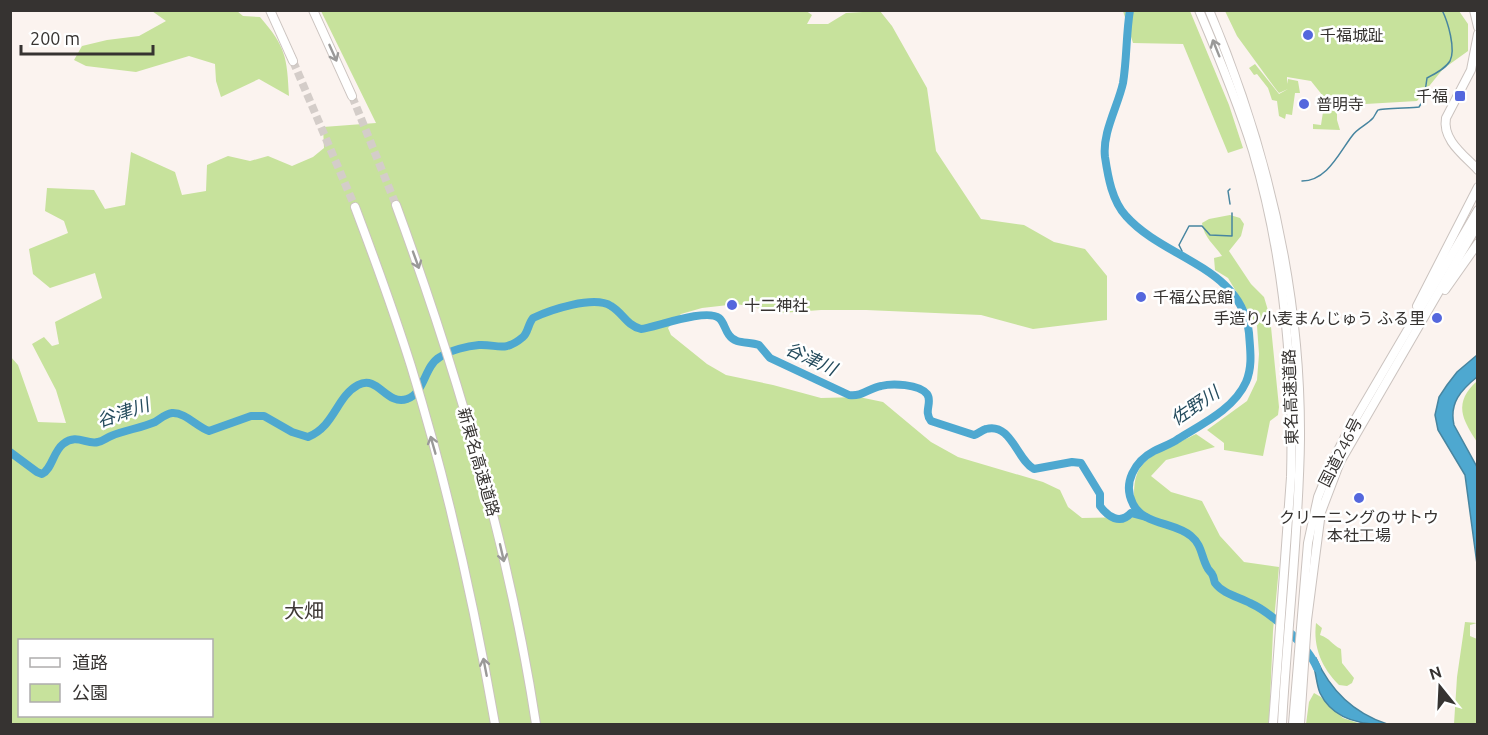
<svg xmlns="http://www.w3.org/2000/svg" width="1488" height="735" viewBox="0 0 1488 735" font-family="Ubuntu,'Noto Sans JP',sans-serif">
<rect width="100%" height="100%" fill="#fbf3ef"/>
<g fill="#c7e29c" fill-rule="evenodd">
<path d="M805 10 812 15 807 24H828L846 13 880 11 892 26 927 88 936 151 981 219 1024 225 1054 242 1085 249 1107 276V320L1033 329 981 315 866 310H821L781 313 737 304 702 308 681 314 668 328 671 335 707 364 726 375 773 385 821 398 859 397 883 402 931 442 958 457 1043 482 1060 490 1068 507 1082 518 1134 517C1135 504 1132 486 1137 474 1145 453 1178 444 1196 434L1215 447 1166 460 1151 476 1171 492 1202 501 1220 536 1244 562 1279 567 1273 631 1269 724H11L10 356 18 365 38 422 66 423 56 390 32 344 44 337 52 346 59 344 55 322 102 298 95 273 50 288 33 274 29 249 68 233 64 221 45 211 47 188 94 190 105 209 125 205 131 152 175 172 182 195 206 191 207 165 228 156 250 161 268 156 292 166 313 157 324 148 323 127 376 123 321 11ZM20 640H212V716H20Z"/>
<path d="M152 11H237L243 16 260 17C286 47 287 57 289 96L259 79 221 97 216 81 215 64 189 56 136 72 86 66 74 60 82 46 107 40 139 36 166 21Z"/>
<path d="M1123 11H1190L1229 105 1243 148 1228 153 1183 44 1133 43Z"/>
<path d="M1225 11H1459L1468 24V51L1443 69 1417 101 1331 106 1311 81 1287 77V84L1288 79 1298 81 1300 93H1295L1292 115 1286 114 1285 119 1279 116 1277 101 1272 100 1268 88 1257 74 1254 75 1249 68 1255 64 1279 94 1288 89 1279 93 1275 88 1237 36Z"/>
<path d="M1318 106 1337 110V120L1340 130 1313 129V124L1321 125 1323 112 1317 110Z"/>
<path d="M1230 215 1240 218 1244 224 1241 236 1229 251 1251 284 1264 297 1270 317 1279 407 1278 415 1270 421 1263 456 1224 450V443L1207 430 1247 401 1257 380 1259 354 1257 326 1228 278 1215 270 1214 258 1222 256C1214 244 1204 238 1202 223L1209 219Z"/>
<path d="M1477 381V442C1462 419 1453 403 1477 381Z"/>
<path d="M1465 622 1477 623 1470 625V636L1477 639V724H1454L1457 677Z"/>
<path d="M1316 623 1322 628 1320 635C1331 639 1331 644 1341 649L1342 663 1354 678 1352 683 1347 686 1339 685C1322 668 1313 648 1316 623Z"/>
<path d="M1314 693 1321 697 1343 718 1361 724H1306L1309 702Z"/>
</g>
<g fill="#4ea8d0" stroke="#4785a0" stroke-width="1.5">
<path d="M1477 355V377C1461 390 1449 403 1454 425L1477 467V564L1465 475 1438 430 1435 415 1439 397 1447 385 1457 372Z"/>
<path d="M1316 658C1330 690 1354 713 1387 724 1361 725 1333 720 1320 693 1316 683 1316 671 1312 660Z"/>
</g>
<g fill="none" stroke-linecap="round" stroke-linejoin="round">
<g stroke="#4785a0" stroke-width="1.5">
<path d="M1302 181C1327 181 1339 153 1352 136 1357 128 1367 125 1373 118 1374 117 1377 111 1378 110 1381 108 1412 108 1419 107L1424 99 1427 78C1435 74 1445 69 1450 61 1456 49 1448 22 1442 10"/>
<path d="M1230 189 1228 191 1230 204"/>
<path d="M1180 255 1182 251 1179 245 1189 226H1202L1210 235 1232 236V213"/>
</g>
<g stroke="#4ea8d0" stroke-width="8">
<path d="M1130 10C1126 34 1127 59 1123 83 1118 106 1102 133 1105 157 1108 177 1112 201 1126 216 1164 259 1242 267 1249 333 1250 349 1253 366 1246 382 1234 409 1202 424 1178 439 1171 444 1162 447 1154 451 1135 461 1122 483 1133 504 1143 525 1175 522 1191 536 1202 545 1201 556 1207 567 1208 570 1211 572 1212 574 1214 577 1214 581 1215 583 1223 594 1239 597 1250 603 1272 613 1308 646 1317 668"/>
<path d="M10 452 37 472 42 474C52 469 53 452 63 444 77 433 86 445 98 442 103 441 106 438 111 436 125 430 141 428 155 422 160 419 165 414 172 413 185 412 197 427 209 431L251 416H264L292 432 308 437C335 426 336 397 358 385 378 374 386 406 407 399 425 393 424 366 440 357 450 350 468 346 479 345 498 344 504 353 523 337 528 333 528 324 533 318 550 310 594 295 611 306 623 313 626 325 641 329 656 327 706 308 719 318 724 322 725 330 729 335 736 345 748 341 759 345L770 358 849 395C862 397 869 388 881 386 892 383 919 384 927 394 933 402 923 411 931 421L974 435C978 434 982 430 986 429 1011 422 1017 460 1034 469L1072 462 1081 463 1100 494V506C1108 517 1120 525 1131 513L1146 517"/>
</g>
<g stroke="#d4cdc9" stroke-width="8" stroke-dasharray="8 4" stroke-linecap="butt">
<path d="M293 61 355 207"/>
<path d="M352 96 396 205"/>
</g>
<defs>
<g id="major">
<path d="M1474 10 1478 27"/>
<path d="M1478 34 1471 70 1446 118C1442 140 1464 155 1478 170"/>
</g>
<g id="highway">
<path d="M270 10 293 61"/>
<path d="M313 10 352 96"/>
<path d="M1199 10C1219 57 1238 103 1253 151 1284 256 1294 368 1291 477L1273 724"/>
<path d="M1209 10C1267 147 1301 290 1300 439 1299 534 1287 629 1282 724"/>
<path d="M396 205C458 374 509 547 536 724"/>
<path d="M355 207C375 260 394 312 411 366 447 483 474 604 495 724"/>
<path d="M1445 290 1478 243"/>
<path d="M1417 306 1478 187"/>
<path d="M1293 724 1308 543 1318 497 1333 460 1346 435 1478 210"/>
<path d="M1300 724 1307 620 1321 512 1340 462 1478 224"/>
</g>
</defs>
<use href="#major" stroke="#cbc3bf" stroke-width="10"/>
<use href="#highway" stroke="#cbc3bf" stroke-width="10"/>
<use href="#major" stroke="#fff" stroke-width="8"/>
<use href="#highway" stroke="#fff" stroke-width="8"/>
</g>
<defs><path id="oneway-shaft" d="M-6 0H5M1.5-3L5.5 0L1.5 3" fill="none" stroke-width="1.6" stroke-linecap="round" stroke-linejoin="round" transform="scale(1.5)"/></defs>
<g stroke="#9a9998">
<use href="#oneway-shaft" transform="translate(1216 48) rotate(-112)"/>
<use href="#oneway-shaft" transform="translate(333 53) rotate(66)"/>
<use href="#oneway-shaft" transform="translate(416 260) rotate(70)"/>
<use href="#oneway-shaft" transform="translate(433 445) rotate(-106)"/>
<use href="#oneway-shaft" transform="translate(502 553) rotate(77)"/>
<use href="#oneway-shaft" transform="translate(485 667) rotate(-101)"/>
</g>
<g fill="#5467dd" stroke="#fff" stroke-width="2">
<circle cx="1308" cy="35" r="6"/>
<rect x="1454" y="90" width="12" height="12" rx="3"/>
<circle cx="1304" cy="104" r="6"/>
<circle cx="1141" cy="297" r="6"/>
<circle cx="732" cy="305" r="6"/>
<circle cx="1437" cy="318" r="6"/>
<circle cx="1359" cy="498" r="6"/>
</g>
<g text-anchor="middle" stroke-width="5" stroke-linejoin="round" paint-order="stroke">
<g font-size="16" fill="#363331" stroke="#fff" text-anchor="start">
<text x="1320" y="41">千福城趾</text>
<text x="1448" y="102" text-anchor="end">千福</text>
<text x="1316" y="110">普明寺</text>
<text x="1153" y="303">千福公民館</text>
<text x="744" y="311">十二神社</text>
<text x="1425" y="324" text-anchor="end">手造り小麦まんじゅう ふる里</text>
<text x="1359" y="523" text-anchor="middle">クリーニングのサトウ<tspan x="1359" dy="18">本社工場</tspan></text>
</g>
<g font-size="16" fill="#363331" stroke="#fff">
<text transform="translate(1290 397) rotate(-92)" y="6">東名高速道路</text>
<text transform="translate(1340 452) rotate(-63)" y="6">国道246号</text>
<text transform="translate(479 462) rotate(74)" y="6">新東名高速道路</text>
</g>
<g font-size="18" font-style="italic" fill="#244b5d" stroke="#fff">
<text transform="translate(811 359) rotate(25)" y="6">谷津川</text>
<text transform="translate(1195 406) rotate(-34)" y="6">佐野川</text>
<text transform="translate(123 413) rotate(-19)" y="6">谷津川</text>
</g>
<g font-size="20" fill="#3e3835" stroke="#fff">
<text x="304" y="618">大畑</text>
</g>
</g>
<rect width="1488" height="735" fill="none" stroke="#363331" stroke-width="24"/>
<rect x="18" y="639" width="195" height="78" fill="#ffffff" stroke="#afadad" stroke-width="1.5"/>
<rect x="30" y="658" width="30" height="9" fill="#ffffff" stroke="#afadad" stroke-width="1.5"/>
<text x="72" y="669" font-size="18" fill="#363331">道路</text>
<rect x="30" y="684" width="30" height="18" fill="#c7e29c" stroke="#afadad" stroke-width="1.5"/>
<text x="72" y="699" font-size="18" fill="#363331">公園</text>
<g transform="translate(1440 687) rotate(342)" stroke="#ffffff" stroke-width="4.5" paint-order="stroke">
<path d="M0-4.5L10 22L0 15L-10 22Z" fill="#363331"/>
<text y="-9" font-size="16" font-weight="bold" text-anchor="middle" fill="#363331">N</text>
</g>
<path d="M21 45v9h132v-9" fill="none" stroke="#363331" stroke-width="3"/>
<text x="30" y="45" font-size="18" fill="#363331" stroke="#ffffff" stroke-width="4.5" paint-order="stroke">200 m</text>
</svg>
